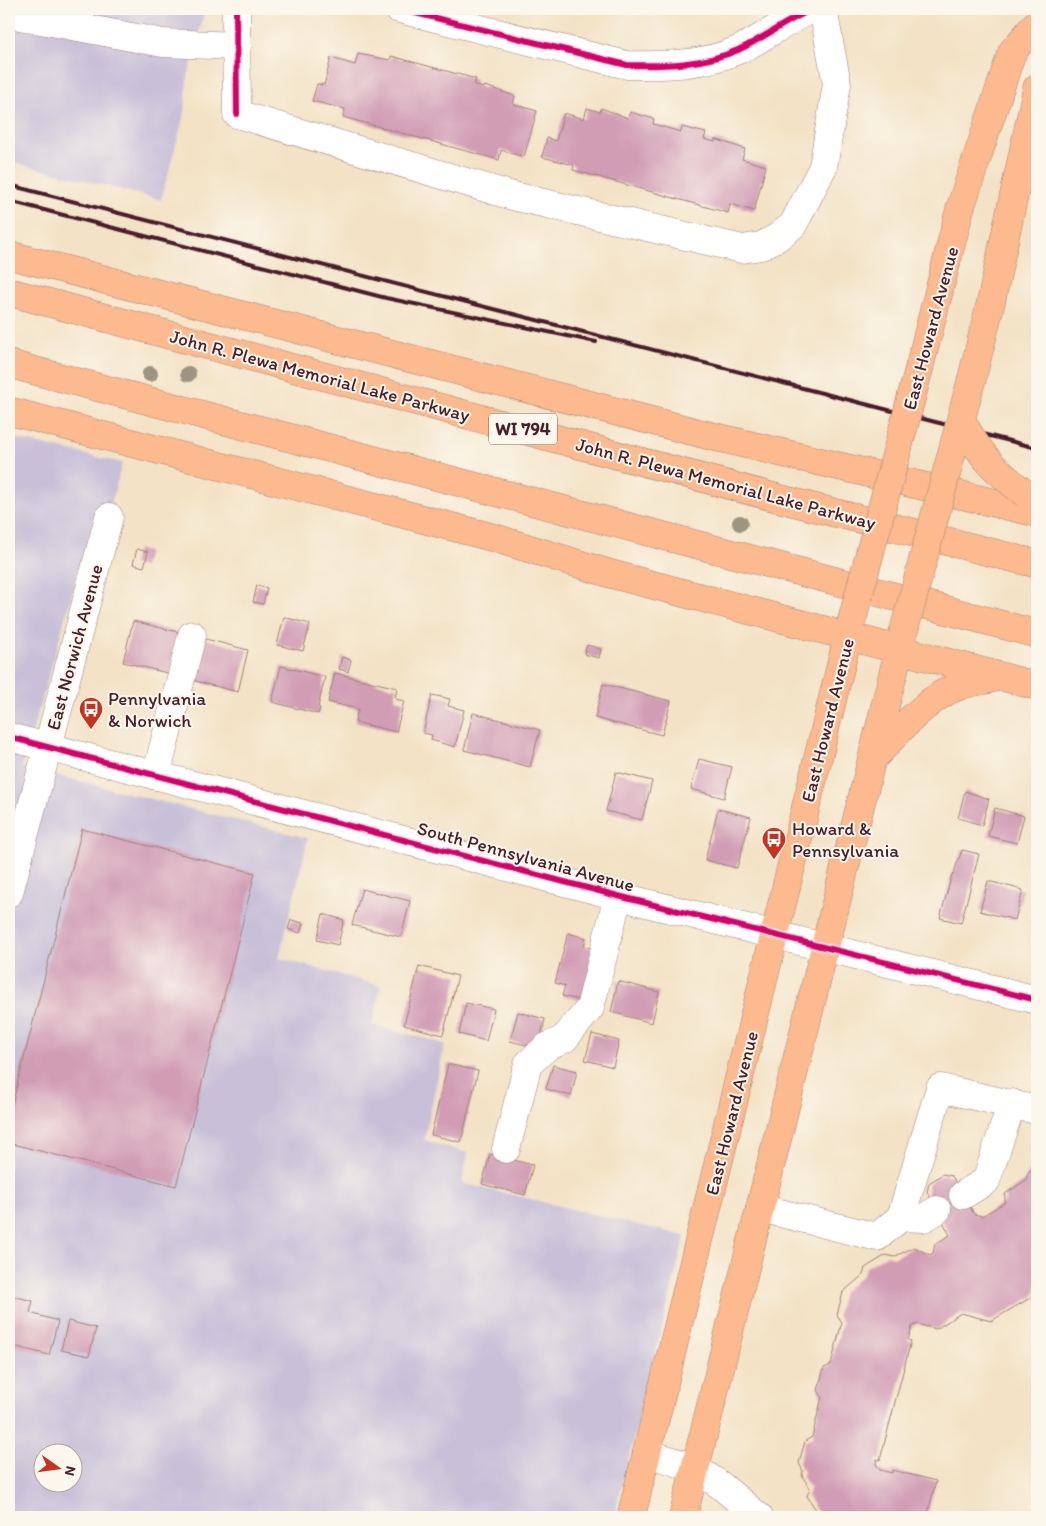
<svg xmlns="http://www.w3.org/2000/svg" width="1046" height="1526" viewBox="0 0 1046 1526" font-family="Itim,sans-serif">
<rect width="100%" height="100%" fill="#fbf7ec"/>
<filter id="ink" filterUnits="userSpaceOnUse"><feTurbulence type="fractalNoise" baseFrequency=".02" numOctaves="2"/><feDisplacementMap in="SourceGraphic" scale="10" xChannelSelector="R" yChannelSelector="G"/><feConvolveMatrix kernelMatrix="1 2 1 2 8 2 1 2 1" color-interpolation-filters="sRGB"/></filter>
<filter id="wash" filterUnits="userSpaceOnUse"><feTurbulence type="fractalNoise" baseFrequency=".0096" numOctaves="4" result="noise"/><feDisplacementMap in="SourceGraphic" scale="20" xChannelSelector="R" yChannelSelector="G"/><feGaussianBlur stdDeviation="1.12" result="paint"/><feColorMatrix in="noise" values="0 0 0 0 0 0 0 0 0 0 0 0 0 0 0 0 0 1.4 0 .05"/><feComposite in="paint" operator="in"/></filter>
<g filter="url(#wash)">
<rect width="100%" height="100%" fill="#f3e2c5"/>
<g fill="#c8c0d8" fill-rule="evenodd">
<path d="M9 9H205L187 81 185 111 161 200 9 161Z"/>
<path d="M9 437 122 463 109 512 97 508 22 767 308 838 279 958 381 986 372 1025 445 1044 424 1140 468 1153 462 1183 685 1236 614 1517H9ZM42 1454H72V1484H42Z"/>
</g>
<g id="blocks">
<g fill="#d19db5">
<path d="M358 54 390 60 391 56 476 79 474 85 484 88 485 86 515 96 513 104 537 111 524 157 501 150 499 160 343 117 345 109 312 101 317 84 324 85 331 58 355 65Z"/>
<path d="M587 108 600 112 601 108 628 118 630 112 654 119 653 124 681 132 682 127 706 133 704 139 715 142V139L745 149 742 159 766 166 754 211 730 204 728 213 573 170 574 165 542 157 547 138 556 141 564 113 584 119Z"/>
<path d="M137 549 148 552 144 567 133 564Z"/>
<path d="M257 585 267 588 263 604 253 602Z"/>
<path d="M284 617 310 624 303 651 277 645Z"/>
<path d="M133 621 182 633 171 674 123 662Z"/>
<path d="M202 638 248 650 238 692 191 680Z"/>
<path d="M587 645 601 649 599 658 584 654Z"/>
<path d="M342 657 351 660 348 672 339 669Z"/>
<path d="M281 666 325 677 318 707 320 708 318 714 272 702Z"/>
<path d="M335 673 397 688 395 699 404 701 396 732 355 722 358 709 328 702Z"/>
<path d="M603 684 671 701 662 735 595 718Z"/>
<path d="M432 695 450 699 448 706 464 710 455 747 431 740 432 735 423 733Z"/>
<path d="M473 713 540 730 530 767 464 750Z"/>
<path d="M699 759 732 767 724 798 691 789Z"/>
<path d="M616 772 652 781 642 820 606 811Z"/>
<path d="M965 791 989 799 982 825 958 818Z"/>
<path d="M995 808 1024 816 1017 843 988 836Z"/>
<path d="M718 809 751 817 737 868 705 860Z"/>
<path d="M82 829 255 873 176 1186 9 1143V1117Z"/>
<path d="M962 850 979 854 961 923 940 918 952 874 953 875Z"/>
<path d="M988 881 1023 890 1015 920 980 911Z"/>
<path d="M362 889 410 901 401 937 352 925Z"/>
<path d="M323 914 344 920 338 945 317 940Z"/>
<path d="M291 920 303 923 300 933 288 929Z"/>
<path d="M568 933 586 938 584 946 600 950 588 1002 562 996 565 986 555 983Z"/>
<path d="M419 966 458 976 443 1035 404 1025Z"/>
<path d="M618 981 659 992 652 1023 611 1012Z"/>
<path d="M466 1003 494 1009 486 1041 459 1034Z"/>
<path d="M518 1012 545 1019 538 1048 510 1041Z"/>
<path d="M592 1034 619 1041 613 1067 585 1060Z"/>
<path d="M448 1064 478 1071 461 1142 431 1135Z"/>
<path d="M553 1065 577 1071 571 1096 546 1089Z"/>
<path d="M490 1154 533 1165 525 1195 482 1184Z"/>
<path d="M1037 1166V1283L1035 1295 991 1321 961 1313 936 1329 917 1324 912 1327 908 1340 911 1341 880 1460 877 1459 876 1464 880 1470 892 1473V1470L936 1481 927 1517 820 1516 807 1496 810 1488 802 1476 803 1471 799 1463 805 1441 812 1437 822 1397 818 1390 824 1368 831 1365 842 1322 837 1315 843 1292 863 1275 865 1268 886 1255 894 1257 914 1247 930 1255 933 1253 935 1244 950 1235 927 1192 929 1183 943 1174 952 1176 974 1214 982 1216 1005 1202V1194L1026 1180 1028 1172Z"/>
<path d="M9 1295 33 1301 30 1313 58 1321 49 1355 9 1345Z"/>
<path d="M68 1321 96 1328 89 1356 61 1350Z"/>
</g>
</g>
</g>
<g filter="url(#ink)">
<use href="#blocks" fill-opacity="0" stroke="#9e8078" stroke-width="1"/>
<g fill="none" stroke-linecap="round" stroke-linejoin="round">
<defs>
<g id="minor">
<path d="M236 9 237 114 513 196 742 249 761 246 778 237 793 225 823 167 837 84 823 9"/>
<path d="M399 9 627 65C664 66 704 65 738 50 764 38 787 20 813 9"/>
<path d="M9 14 163 43 237 46"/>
<path d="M9 737 618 896 1037 1000"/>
<path d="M156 776 192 635"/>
<path d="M9 893 109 517"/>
<path d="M506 1149 528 1064 547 1047 564 1039 590 1008 618 896"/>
<path d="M963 1195 986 1181 1012 1103"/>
<path d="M760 1208 877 1237 901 1217 940 1088 1037 1110"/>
<path d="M901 1217 924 1218 937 1210"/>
<path d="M647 1453 695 1468 720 1485 759 1517"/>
</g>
<g id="major">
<path d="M9 255 703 434 1037 513"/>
<path d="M9 292 777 498 1037 564"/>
<path d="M9 364 1037 634"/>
<path d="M920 365 960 209 1012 52 1037 23"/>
<path d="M972 378 991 302 1037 88"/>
<path d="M9 411 495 538 611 574 1037 686"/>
<path d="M872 759C896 735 927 697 959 686 970 682 982 681 994 678"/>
<path d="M631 1517 851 624"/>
<path d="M683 1517 903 634"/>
</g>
</defs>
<use href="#minor" stroke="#9e8078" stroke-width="29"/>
<use href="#major" stroke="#9e8078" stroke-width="29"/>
<use href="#minor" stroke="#fff" stroke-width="28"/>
<use href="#major" stroke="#fcba8e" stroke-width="28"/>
<g stroke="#4a1f2b" stroke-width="4">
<path d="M9 185 1037 448"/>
<path d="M9 201 386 298 596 342"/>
</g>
<defs>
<g id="major-bridge">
<path d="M961 420C980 455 994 470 1026 494"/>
<path d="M851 624 920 365"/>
<path d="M903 634 972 378"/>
</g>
</defs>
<use href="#major-bridge" stroke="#9e8078" stroke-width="29" stroke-linecap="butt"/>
<use href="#major-bridge" stroke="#fcba8e" stroke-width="28"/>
<defs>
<g id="cycleway">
<path d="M236 9 237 114"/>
<path d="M399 9 627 65C664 66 704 65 738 50 764 38 787 20 813 9"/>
<path d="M9 737 618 896 1037 1000"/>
</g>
</defs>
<use href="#cycleway" stroke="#fbf7ec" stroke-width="9"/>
<use href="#cycleway" stroke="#d6006c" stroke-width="6"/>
</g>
<g fill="#9d9482">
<circle cx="150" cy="374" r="8"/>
<circle cx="188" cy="374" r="8"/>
<circle cx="740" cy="523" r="8"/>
</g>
</g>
<defs>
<symbol id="bus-pin" viewBox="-11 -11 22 30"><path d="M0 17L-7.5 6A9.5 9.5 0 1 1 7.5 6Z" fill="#c8321e" stroke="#fbf7ec"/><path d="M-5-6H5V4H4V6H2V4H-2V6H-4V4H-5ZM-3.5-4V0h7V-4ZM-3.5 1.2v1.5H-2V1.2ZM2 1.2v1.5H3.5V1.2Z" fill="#fff"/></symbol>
</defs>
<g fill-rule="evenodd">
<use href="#bus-pin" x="77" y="695" width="28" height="38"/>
<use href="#bus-pin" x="760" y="825" width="28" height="38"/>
</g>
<g text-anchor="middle" stroke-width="4" stroke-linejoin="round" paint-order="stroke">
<rect fill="#fbf7ec" stroke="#7f6065" stroke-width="1" x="489" y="413.5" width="68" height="31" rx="4"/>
<g font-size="18" font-weight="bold" fill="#4a1f2b">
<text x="523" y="435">WI 794</text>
</g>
<g font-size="19" fill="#4a1f2b" stroke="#fbf7ec">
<text transform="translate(930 328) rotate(-75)" y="7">East Howard Avenue</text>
<text transform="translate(320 375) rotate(15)" y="7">John R. Plewa Memorial Lake Parkway</text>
<text transform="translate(726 483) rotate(15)" y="7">John R. Plewa Memorial Lake Parkway</text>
<text transform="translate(74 647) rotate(-75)" y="7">East Norwich Avenue</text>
<text transform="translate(827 720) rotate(-76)" y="7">East Howard Avenue</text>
<text transform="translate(526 856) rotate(15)" y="7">South Pennsylvania Avenue</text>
<text transform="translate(731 1113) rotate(-76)" y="7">East Howard Avenue</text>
</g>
<g font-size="19" fill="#4a1f2b" stroke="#fbf7ec" text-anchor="start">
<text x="108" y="705">Pennylvania<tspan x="108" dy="22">&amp; Norwich</tspan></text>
<text x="792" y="835">Howard &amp;<tspan x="792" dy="22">Pennsylvania</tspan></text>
</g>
</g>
<rect width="1046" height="1526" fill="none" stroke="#fbf7ec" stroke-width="30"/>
<g transform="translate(58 1468) rotate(104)"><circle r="24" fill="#fbf7ec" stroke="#b4a19f"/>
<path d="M0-4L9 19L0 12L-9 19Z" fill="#c8321e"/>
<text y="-8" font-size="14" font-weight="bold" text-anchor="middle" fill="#4a1f2b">N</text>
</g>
</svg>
